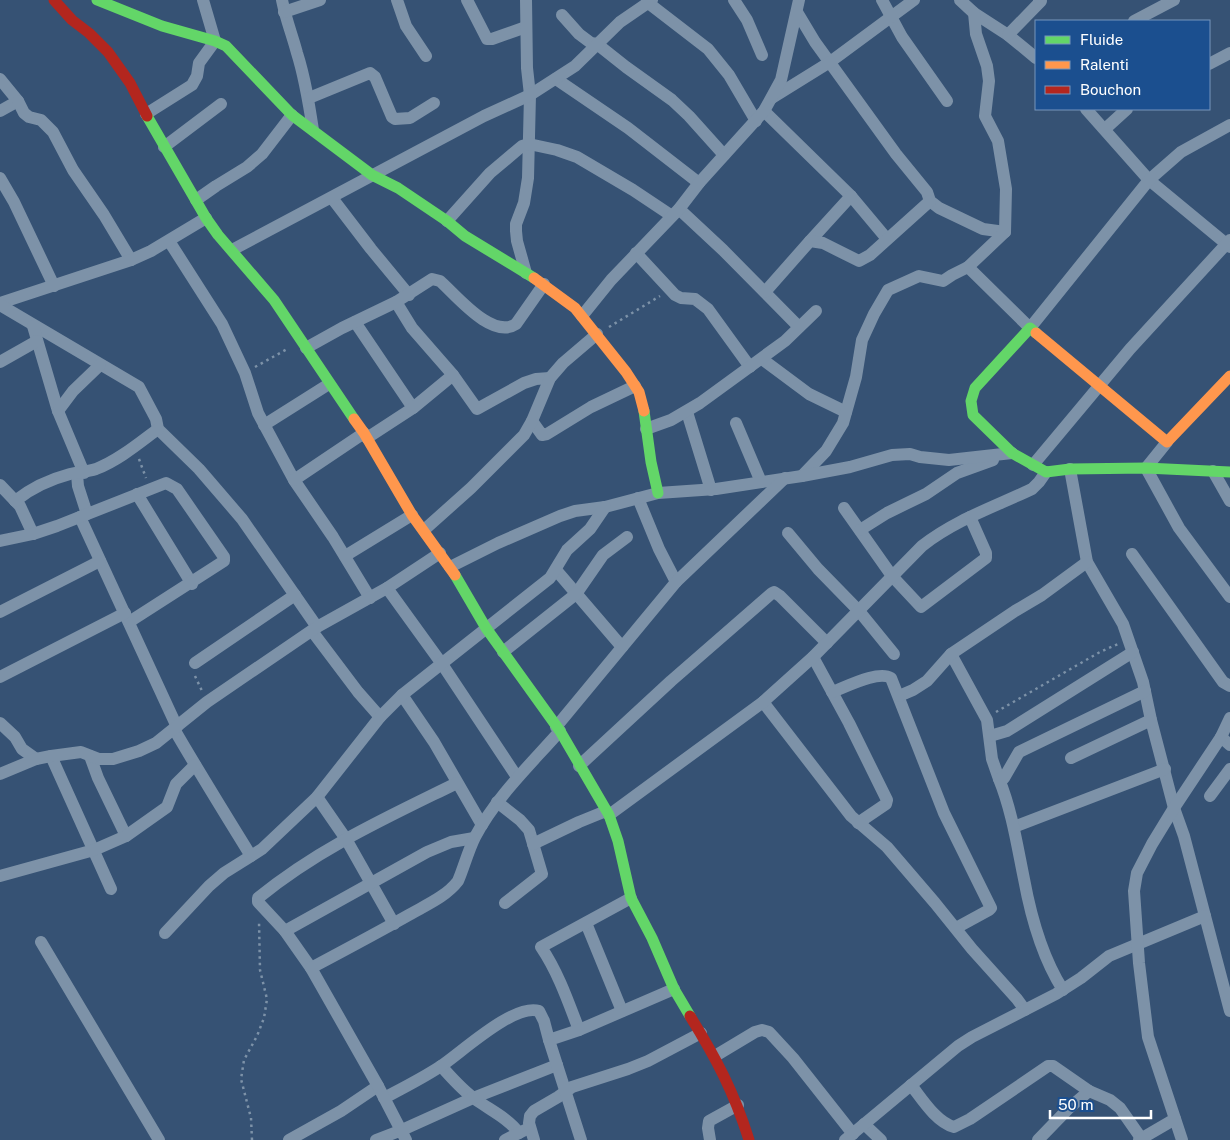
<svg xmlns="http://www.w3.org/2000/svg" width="1230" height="1140" viewBox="0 0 1230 1140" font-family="'Public Sans',sans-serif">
<rect width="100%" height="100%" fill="#365274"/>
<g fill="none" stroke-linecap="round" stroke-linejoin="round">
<g stroke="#7d92a8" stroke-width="2.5" stroke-dasharray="2.5 4" stroke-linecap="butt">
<path d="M609 327 660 296"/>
<path d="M255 367 289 348"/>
<path d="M139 459 146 478"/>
<path d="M195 676 202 691"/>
<path d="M996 712 1100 652 1118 644"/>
<path d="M252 1140 251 1118 241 1079 244 1060 257 1036 264 1018 267 999 260 970 259 921"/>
</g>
<g stroke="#7d92a8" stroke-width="12">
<path d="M282 0C286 20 292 34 297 53 305 78 309 104 313 130"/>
<path d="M397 0 406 26 426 56"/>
<path d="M467 0 487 39H492L526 27"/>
<path d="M526 0 527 68 530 95 528 178 524 203 516 224V231L517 241 526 273"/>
<path d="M734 0 747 20 762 55"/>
<path d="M882 0 902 37 947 101"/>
<path d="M960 0 974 13 1008 35 1036 58"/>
<path d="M647 2 708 49 729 75 756 121"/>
<path d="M284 12 320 0"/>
<path d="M797 12 815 42 896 154 927 192 930 201 939 208 983 229 1005 232"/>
<path d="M562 15 579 34 591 43 597 44 626 67 672 100 689 116 724 155"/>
<path d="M1134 21 1174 0"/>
<path d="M1008 35 1041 1 1039 0"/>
<path d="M1209 64 1230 53"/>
<path d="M0 79 18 101 0 111"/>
<path d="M556 79 628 128 699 183"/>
<path d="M309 98 370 73 375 77 392 117 395 119 410 118 434 103"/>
<path d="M772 98 830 62 914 0"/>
<path d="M18 101 24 113 29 117 41 120 53 132 73 170 104 215 131 260"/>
<path d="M1086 109 1149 180 1230 247"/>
<path d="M764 111 851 196 887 239"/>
<path d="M146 114 192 85 197 76 199 63 215 41 203 0"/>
<path d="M1105 129 1127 109"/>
<path d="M164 147 221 104"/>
<path d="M0 178 14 202 54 286"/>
<path d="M332 198 371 249 409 295"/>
<path d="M196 200 216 186 247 167 262 154 292 115"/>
<path d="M679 209 723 250 799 327"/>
<path d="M447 221 490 173 522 146 529 144 557 150 577 157 633 190 672 216"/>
<path d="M169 241 222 324 245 373 258 413 294 480 333 537 370 598"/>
<path d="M810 241 851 196"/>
<path d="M232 250 484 116 530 95 575 66 620 22 652 0"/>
<path d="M636 253 675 295 681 298 695 299 708 309 750 367"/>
<path d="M968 267 1030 328 1149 180 1181 152 1230 125"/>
<path d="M765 292 810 241 823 243 859 261 870 255 930 201"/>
<path d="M396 302 412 328 453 375 477 409 524 383 536 379 550 378"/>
<path d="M0 303 131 260 151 251 206 218"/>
<path d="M0 305 139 387 156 419 158 429 199 469 242 519 317 627"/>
<path d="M582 316 611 280 679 209 699 183 764 111 781 80 799 0"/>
<path d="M355 322 413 408"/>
<path d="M33 326 58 411 84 473"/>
<path d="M306 348 342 328 396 302 432 279 440 281C456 295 492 340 516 324L544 284"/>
<path d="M762 359 809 394 846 412"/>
<path d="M0 362 37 341"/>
<path d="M58 411 73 391 100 365"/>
<path d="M687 412 711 490"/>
<path d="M532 421 542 435 547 434 591 407 635 386"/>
<path d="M736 423 761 482"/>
<path d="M264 425 329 384"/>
<path d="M646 429 671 420 700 403 785 341 816 311"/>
<path d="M367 438 413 408 453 375"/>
<path d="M1167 442 1146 468 1179 528 1230 597"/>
<path d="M1033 465 1130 349 1230 240"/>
<path d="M1070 469 1087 562 1123 624 1143 682 1151 720 1174 808 1184 836 1230 1011"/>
<path d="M1213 471 1230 501"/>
<path d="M77 474 78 486 87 514"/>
<path d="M802 476 826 451 843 423 856 377 862 340 874 314 888 290 919 276 943 281 952 275 968 267 1005 232 1006 189 998 141 985 116 989 81 987 66 976 34 974 13"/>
<path d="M294 480 364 433"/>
<path d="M0 485 20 506 33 534"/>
<path d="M137 494 192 584"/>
<path d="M638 498 659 549 676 582"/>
<path d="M15 501C30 489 51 479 70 474 79 472 87 472 96 469 119 460 139 443 158 429"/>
<path d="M844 508 892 576 921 607 986 558V553L970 517"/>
<path d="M80 517 177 727"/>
<path d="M424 530 471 488 524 435 532 421 550 378 563 363 597 334"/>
<path d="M860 530 887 513 926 494 957 473 993 460"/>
<path d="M788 533 818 569 859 611 894 654"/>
<path d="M0 541 33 534 57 526 166 483 177 489 224 557V561L129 622"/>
<path d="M1132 554 1223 682 1230 686"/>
<path d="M345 556 412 515"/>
<path d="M450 567 498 543 560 516 575 511 605 507 658 493 716 489 802 476 850 467 892 455 910 454 920 457 949 460 1012 453"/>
<path d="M556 570 622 647"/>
<path d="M387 588 442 664 517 777"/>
<path d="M0 612 100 561"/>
<path d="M312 631 358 692 380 717"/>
<path d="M503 652 576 594 603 555 627 537"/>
<path d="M951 654 987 720 992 759 999 779"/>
<path d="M813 657 849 723 887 800 886 804 858 823"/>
<path d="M195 663 295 595"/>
<path d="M0 677 125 613"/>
<path d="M832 692C846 687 878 670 891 678L944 813 991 908 989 910 956 928"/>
<path d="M402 695 434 742 482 825"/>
<path d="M899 696 913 690 927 681 951 654 1015 611 1042 595 1087 562"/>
<path d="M763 702 851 816 887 847 935 903 972 949 1017 999 1025 1010"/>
<path d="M0 723 15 737 22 749 36 759"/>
<path d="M556 727 676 582 785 478"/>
<path d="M174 729C199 772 225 814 251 856"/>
<path d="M990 736 1007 731 1133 652"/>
<path d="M1221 737 1230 745"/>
<path d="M51 756 111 889"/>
<path d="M90 756 98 778 126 836"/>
<path d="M1071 758 1151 720"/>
<path d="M579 766 671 681 772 593 774 592 780 596 827 643"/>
<path d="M0 774 36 759 51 756 81 752 99 759H113L139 751 156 743 207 702 317 627 387 588 440 553"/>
<path d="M1210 796 1230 769"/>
<path d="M317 797 346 839 394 924"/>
<path d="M497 802 520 820 529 830 542 874 505 903"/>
<path d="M609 815 763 702 813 657 922 546C955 520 994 507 1032 489L1039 482 1046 472"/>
<path d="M1014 827 1165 769"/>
<path d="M533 844 579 822 606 811"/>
<path d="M0 876 94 850 126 836 167 807 176 784 195 765"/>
<path d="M586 923 622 1011"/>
<path d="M285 931 427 852 451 842 474 838"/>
<path d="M165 933 209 886 224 873 262 849 317 797 380 717 402 695 550 578 567 550 590 529 605 507"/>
<path d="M41 942 159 1140"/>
<path d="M311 968 285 931 258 902V898C319 848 388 817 457 783"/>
<path d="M1063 990C1042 957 1031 917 1024 879 1017 845 1012 811 999 779L1004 778 1019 752 1145 691"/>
<path d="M579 1030C568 1001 558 972 541 947L631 898"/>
<path d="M715 1056 755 1032 762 1030 769 1032 793 1058 853 1134"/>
<path d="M441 1066C452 1078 462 1090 475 1099 490 1110 508 1118 519 1133"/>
<path d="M911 1085C922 1099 936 1122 954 1127L970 1119 1048 1066H1053L1089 1091 1110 1100 1120 1108 1141 1138"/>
<path d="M384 1098C403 1088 423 1078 441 1066 462 1052 514 1003 539 1011L544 1021 549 1040"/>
<path d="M864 1124 881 1140"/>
<path d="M289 1140 341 1111 378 1086"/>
<path d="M376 1140 402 1130 473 1098 557 1065"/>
<path d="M406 1140 378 1086 311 968C343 951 375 934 407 916 424 906 446 897 458 881 464 867 468 851 475 837 496 797 530 765 560 731"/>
<path d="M505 1140 525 1130"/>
<path d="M534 1140 529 1123 530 1116 534 1111 558 1097 572 1087 628 1069 648 1061 701 1033"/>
<path d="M581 1140 549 1040 579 1030 674 989"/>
<path d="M710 1140 708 1128 709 1121 738 1105"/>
<path d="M845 1140 958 1046 972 1037 1056 994 1081 978 1109 956 1205 916"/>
<path d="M1038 1140 1068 1109 1089 1091"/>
<path d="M1139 1140 1175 1119"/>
<path d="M1182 1140 1148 1037 1139 963 1134 891 1137 873 1152 844 1174 808 1221 737 1230 718"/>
</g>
<g stroke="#63d668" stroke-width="11">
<path d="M97 0 162 26 215 41 226 46 292 115 372 175 398 188 447 221 465 236 534 278"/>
<path d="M147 116 206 218 218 235 274 300 354 419"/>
<path d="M1036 333 1030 328 975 388 971 401 973 415 1012 453 1046 472 1070 469 1146 468 1230 472"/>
<path d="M644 411 651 462 658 493"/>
<path d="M455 575 486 628 560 731 609 815 618 841 631 898 652 938 674 989 690 1016"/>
</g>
<g stroke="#ff974d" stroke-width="11">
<path d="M534 278 575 308 626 372 639 392 644 411"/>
<path d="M1036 333 1167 442 1230 376"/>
<path d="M354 419 364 433 412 515 455 575"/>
</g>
<g stroke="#b3261e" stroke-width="11">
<path d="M54 0 72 20 89 33 108 52 130 83 147 116"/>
<path d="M690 1016C716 1058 734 1092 749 1140"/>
</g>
</g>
<rect x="1035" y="20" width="175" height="90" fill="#1b4f8f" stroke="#7695bc"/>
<rect x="1045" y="36" width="25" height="8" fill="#63d668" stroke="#7695bc"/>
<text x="1080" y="45" font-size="15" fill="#ffffff">Fluide</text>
<rect x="1045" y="61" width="25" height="8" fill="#ff974d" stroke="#7695bc"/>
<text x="1080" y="70" font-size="15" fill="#ffffff">Ralenti</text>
<rect x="1045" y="86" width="25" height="8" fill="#b3261e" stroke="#7695bc"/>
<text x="1080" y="95" font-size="15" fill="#ffffff">Bouchon</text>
<path d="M1050 1110v8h101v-8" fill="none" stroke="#ffffff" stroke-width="2.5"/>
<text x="1058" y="1110" font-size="15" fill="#ffffff" stroke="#1b4f8f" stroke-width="4" paint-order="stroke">50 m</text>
</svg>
